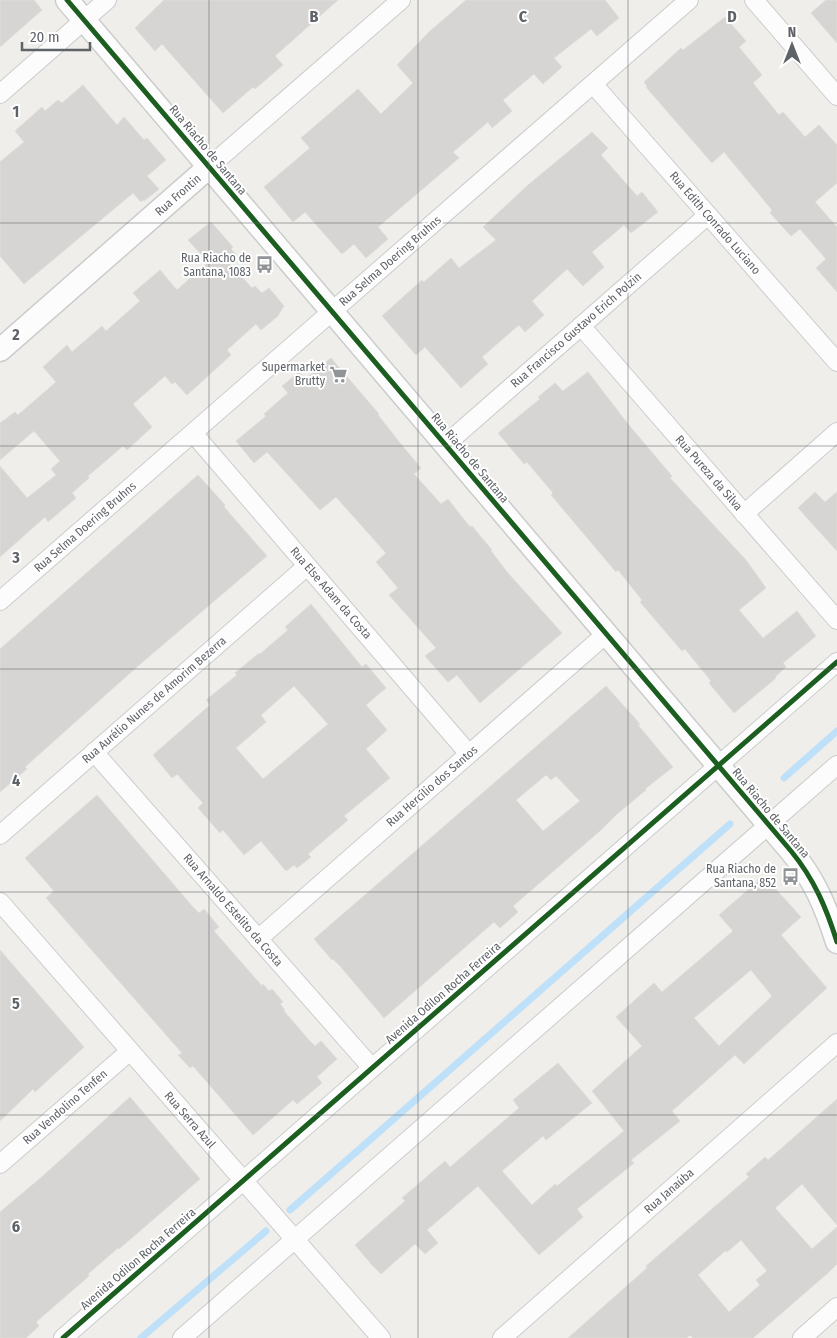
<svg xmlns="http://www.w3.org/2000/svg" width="837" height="1338" viewBox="0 0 837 1338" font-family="'Fira Sans Condensed',sans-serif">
<rect width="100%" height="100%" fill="#efeeea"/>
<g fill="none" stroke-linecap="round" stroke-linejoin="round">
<g stroke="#bfe0f9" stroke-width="7">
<path d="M784 778 837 731"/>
<path d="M290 1210 730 824"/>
<path d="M141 1338 266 1231"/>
</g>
</g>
<g fill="#d6d5d3" stroke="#deddd9" fill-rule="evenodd">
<path d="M0 0H34L42 10 0 47Z"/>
<path d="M164 0H338L275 56 283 65 255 89 253 87 223 113 162 44 155 51 135 28Z"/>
<path d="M466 0H605L619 18 597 36 591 29 554 58 562 67 543 84 534 74 503 100 512 111 492 128 488 122 453 152 459 158 378 227 388 239 366 258 354 244 342 254 305 212 293 222 264 187 310 148 301 138 358 89 381 114 413 83 397 65 429 32Z"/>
<path d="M826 0H837V43L811 13Z"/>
<path d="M725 17 746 41 739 47 762 75 753 83 779 115 783 112 805 137 819 125 837 145V183L815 202 837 227V292L816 268 826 259 800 229 791 236 770 213 772 210 724 152 712 163 646 87 647 86 644 82 681 48 683 50Z"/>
<path d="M83 85 117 125 124 117 144 140 147 138 166 160 147 176 159 189 144 201 143 200 141 202 133 193 24 284 0 256V162L24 142 15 131 42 107 45 111 58 100 62 103Z"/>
<path d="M592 132 608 148 601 155 637 196 642 192 658 212 631 233 624 225 592 252 604 267 583 286 567 269 532 301 544 315 525 332 519 325 482 357 488 364 461 388 425 347 416 355 382 316 422 280 424 282 451 258 459 268 496 240 483 227 528 185Z"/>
<path d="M211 222 233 247 231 249 237 255 228 262 252 288 255 286 262 293 269 288 284 306 278 316 261 330 256 324 227 350 231 355 187 395 175 382 172 384 165 376 133 404 152 427 127 450 123 446 88 476 89 478 72 493 76 498 48 522 45 517 0 557V466L27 498 56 475 51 469 60 461 34 431 0 460V423L15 412 18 415 56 382 43 367 67 345 72 352 102 326 106 331 140 301 133 293 160 270 177 290 208 262 188 240Z"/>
<path d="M331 358 379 414 378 415 400 443 421 468 414 474 441 504 448 499 470 527 472 526 492 550 491 551 508 573 562 633 480 703 457 675 448 682 425 656 436 648 389 595 398 588 376 562 386 553 336 497 320 510 267 452 254 463 236 441 266 416 264 414 288 393 282 386 299 372 305 379Z"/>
<path d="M588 372 628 424 672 476 670 478 746 560 766 588 739 610 763 638 797 611 816 636 783 663 786 667 775 677 776 678 734 713 709 683 711 681 685 649 682 651 640 602 642 600 618 570 616 572 551 495 553 493 527 462 524 464 498 433 540 399 538 397 555 383 563 391Z"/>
<path d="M198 475 225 505 224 507 267 556 138 666 25 767 27 769 0 792V649Z"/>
<path d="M815 492 825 502 837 492V551L798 508Z"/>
<path d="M311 604 362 667 366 664 386 688 366 705 387 730 366 749 390 778 344 816 348 820 308 854 311 857 297 868 294 865 286 871 261 841 244 855 223 830 220 833 198 808 203 803 177 774 172 778 153 755 210 705 206 700 237 675 235 673 259 653 260 654 288 630 285 627ZM294 686 328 724 263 779 236 748 266 722 261 715Z"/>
<path d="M606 686 640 724 638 725 673 767 645 789 646 790 617 814 601 830 513 906 518 912 500 928 494 922 384 1018 340 966 333 959 332 960 314 939ZM546 775 551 780 556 776 580 801 543 831 516 800Z"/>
<path d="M97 795 192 906 199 913 204 909 219 927 214 931 262 986 263 984 269 991 272 989 283 1002 280 1004 285 1010 284 1011 308 1039 315 1046 321 1041 337 1059 317 1077 322 1083 297 1104 293 1100 253 1135 193 1066 190 1068 178 1055 182 1053 46 898 54 891 25 858Z"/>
<path d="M764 876 801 917 781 935 827 988 744 1064 735 1055 672 1111 680 1121 631 1160 634 1163 577 1209 583 1217 539 1255 478 1186 427 1230 438 1243 425 1254 415 1244 381 1274 372 1265 355 1245 405 1201 402 1198 445 1161 450 1167 519 1108 513 1100 558 1063 592 1103 546 1140 543 1136 502 1171 532 1205 555 1184 557 1186 624 1131 592 1091 642 1046 616 1017 654 983 662 992 733 931 719 915ZM751 970 772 996 719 1046 694 1018Z"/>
<path d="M0 950 84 1047 35 1092 33 1089 0 1121Z"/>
<path d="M130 1097 200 1179 119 1249 118 1248 88 1274 89 1276 36 1322 39 1326 26 1338H0V1212L44 1175Z"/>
<path d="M837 1099V1225L802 1184 775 1208 812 1249 837 1227V1264L829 1272 753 1338H693L690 1335 687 1338H568L647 1268 646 1266 749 1177 746 1174 765 1157 768 1160 775 1154ZM741 1240 767 1271 756 1280 760 1285 729 1312 698 1275 725 1251 727 1252Z"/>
</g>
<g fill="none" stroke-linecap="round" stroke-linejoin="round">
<defs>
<g id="minor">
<path d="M754 0 837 96"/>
<path d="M593 84 837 362"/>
<path d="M0 94 107 0"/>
<path d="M209 167 401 0"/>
<path d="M581 326 837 620"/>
<path d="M193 433 469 754"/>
<path d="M445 445 708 215"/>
<path d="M744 514 837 432"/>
<path d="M0 601 689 0"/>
<path d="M94 752 372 1068"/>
<path d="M0 835 307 566"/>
<path d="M0 902 381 1338"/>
<path d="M258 939 606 634"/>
<path d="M0 1164 130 1051"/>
<path d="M63 1338 837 662"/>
<path d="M182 1338 837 765"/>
<path d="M502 1338 837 1043"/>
<path d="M802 1338 837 1307"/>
</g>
<g id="tertiary">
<path d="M67 0 791 851C814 879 826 907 837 942"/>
<path d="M0 350 209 167"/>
</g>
</defs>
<use href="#minor" stroke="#cbcccc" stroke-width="20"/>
<use href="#tertiary" stroke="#cbcccc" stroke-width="25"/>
<use href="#minor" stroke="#fdfcfc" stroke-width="18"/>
<use href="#tertiary" stroke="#fdfcfc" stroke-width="22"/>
<defs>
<g id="cycleway">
<path d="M67 0 791 851C814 879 826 907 837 942"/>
<path d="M63 1338 837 662"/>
</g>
</defs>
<use href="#cycleway" stroke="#fff" stroke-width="8"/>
<use href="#cycleway" stroke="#1b5e20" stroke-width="5"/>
</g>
<path fill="none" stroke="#5f6368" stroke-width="1" stroke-opacity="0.55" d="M209 0V1338M418 0V1338M628 0V1338M0 223H837M0 446H837M0 669H837M0 892H837M0 1115H837"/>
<defs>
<symbol id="bus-bare" viewBox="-9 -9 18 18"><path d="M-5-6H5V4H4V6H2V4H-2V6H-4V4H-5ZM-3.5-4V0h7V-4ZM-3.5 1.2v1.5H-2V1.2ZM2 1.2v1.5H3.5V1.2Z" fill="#919496" stroke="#fff" stroke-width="2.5" paint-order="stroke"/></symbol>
<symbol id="supermarket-bare" viewBox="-9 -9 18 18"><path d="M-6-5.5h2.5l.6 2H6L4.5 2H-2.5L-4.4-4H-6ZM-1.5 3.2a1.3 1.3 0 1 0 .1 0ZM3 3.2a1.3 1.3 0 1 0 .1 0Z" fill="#919496" stroke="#fff" stroke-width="2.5" paint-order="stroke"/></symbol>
</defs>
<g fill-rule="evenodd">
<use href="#bus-bare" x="252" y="252" width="25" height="25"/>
<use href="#supermarket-bare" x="326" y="362" width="25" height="25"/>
<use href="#bus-bare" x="778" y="864" width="25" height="25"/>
</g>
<g text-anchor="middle" stroke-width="4" stroke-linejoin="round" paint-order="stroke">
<g font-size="12" fill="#5f6368" stroke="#fff">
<text transform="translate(208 150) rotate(50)" y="4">Rua Riacho de Santana</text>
<text transform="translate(178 195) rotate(-41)" y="4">Rua Frontin</text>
<text transform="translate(715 223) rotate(49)" y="4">Rua Edith Conrado Luciano</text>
<text transform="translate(390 261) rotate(-41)" y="4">Rua Selma Doering Bruhns</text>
<text transform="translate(576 330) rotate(-41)" y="4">Rua Francisco Gustavo Erich Polzin</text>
<text transform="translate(470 458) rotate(50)" y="4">Rua Riacho de Santana</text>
<text transform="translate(709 473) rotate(49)" y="4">Rua Pureza da Silva</text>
<text transform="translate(85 527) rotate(-41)" y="4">Rua Selma Doering Bruhns</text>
<text transform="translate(331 593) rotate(49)" y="4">Rua Else Adam da Costa</text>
<text transform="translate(154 700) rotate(-41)" y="4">Rua Aurélio Nunes de Amorim Bezerra</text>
<text transform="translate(432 786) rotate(-41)" y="4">Rua Hercílio dos Santos</text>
<text transform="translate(771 813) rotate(50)" y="4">Rua Riacho de Santana</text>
<text transform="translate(233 910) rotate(49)" y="4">Rua Arnaldo Estelito da Costa</text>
<text transform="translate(443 993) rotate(-41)" y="4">Avenida Odilon Rocha Ferreira</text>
<text transform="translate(65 1107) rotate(-41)" y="4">Rua Vendolino Tenfen</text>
<text transform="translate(190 1120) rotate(49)" y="4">Rua Serra Azul</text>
<text transform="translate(669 1191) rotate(-41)" y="4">Rua Janaúba</text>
<text transform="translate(138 1259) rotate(-41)" y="4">Avenida Odilon Rocha Ferreira</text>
</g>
<g font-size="12" fill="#5f6368" stroke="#fff" text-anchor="end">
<text x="251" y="262">Rua Riacho de<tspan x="251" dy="14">Santana, 1083</tspan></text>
<text x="325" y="371">Supermarket<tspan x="325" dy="14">Brutty</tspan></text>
<text x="776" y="873">Rua Riacho de<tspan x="776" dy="14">Santana, 852</tspan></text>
</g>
</g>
<g font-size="16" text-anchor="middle" font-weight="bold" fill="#5f6368" stroke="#fff" stroke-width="4" stroke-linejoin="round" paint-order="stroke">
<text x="314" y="22">B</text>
<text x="523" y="22">C</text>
<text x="732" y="22">D</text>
<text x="16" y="117">1</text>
<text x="16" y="340">2</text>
<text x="16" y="563">3</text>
<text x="16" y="786">4</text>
<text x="16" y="1009">5</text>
<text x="16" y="1232">6</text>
</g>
<g transform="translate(792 45)" stroke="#ffffff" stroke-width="4" paint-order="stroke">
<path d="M0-4L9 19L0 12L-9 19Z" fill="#5f6368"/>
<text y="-8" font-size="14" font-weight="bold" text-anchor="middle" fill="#5f6368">N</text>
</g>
<path d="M22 42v8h68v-8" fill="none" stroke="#5f6368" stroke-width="2.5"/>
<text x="30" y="42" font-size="15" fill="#5f6368" stroke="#ffffff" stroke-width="4" paint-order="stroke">20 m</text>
</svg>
